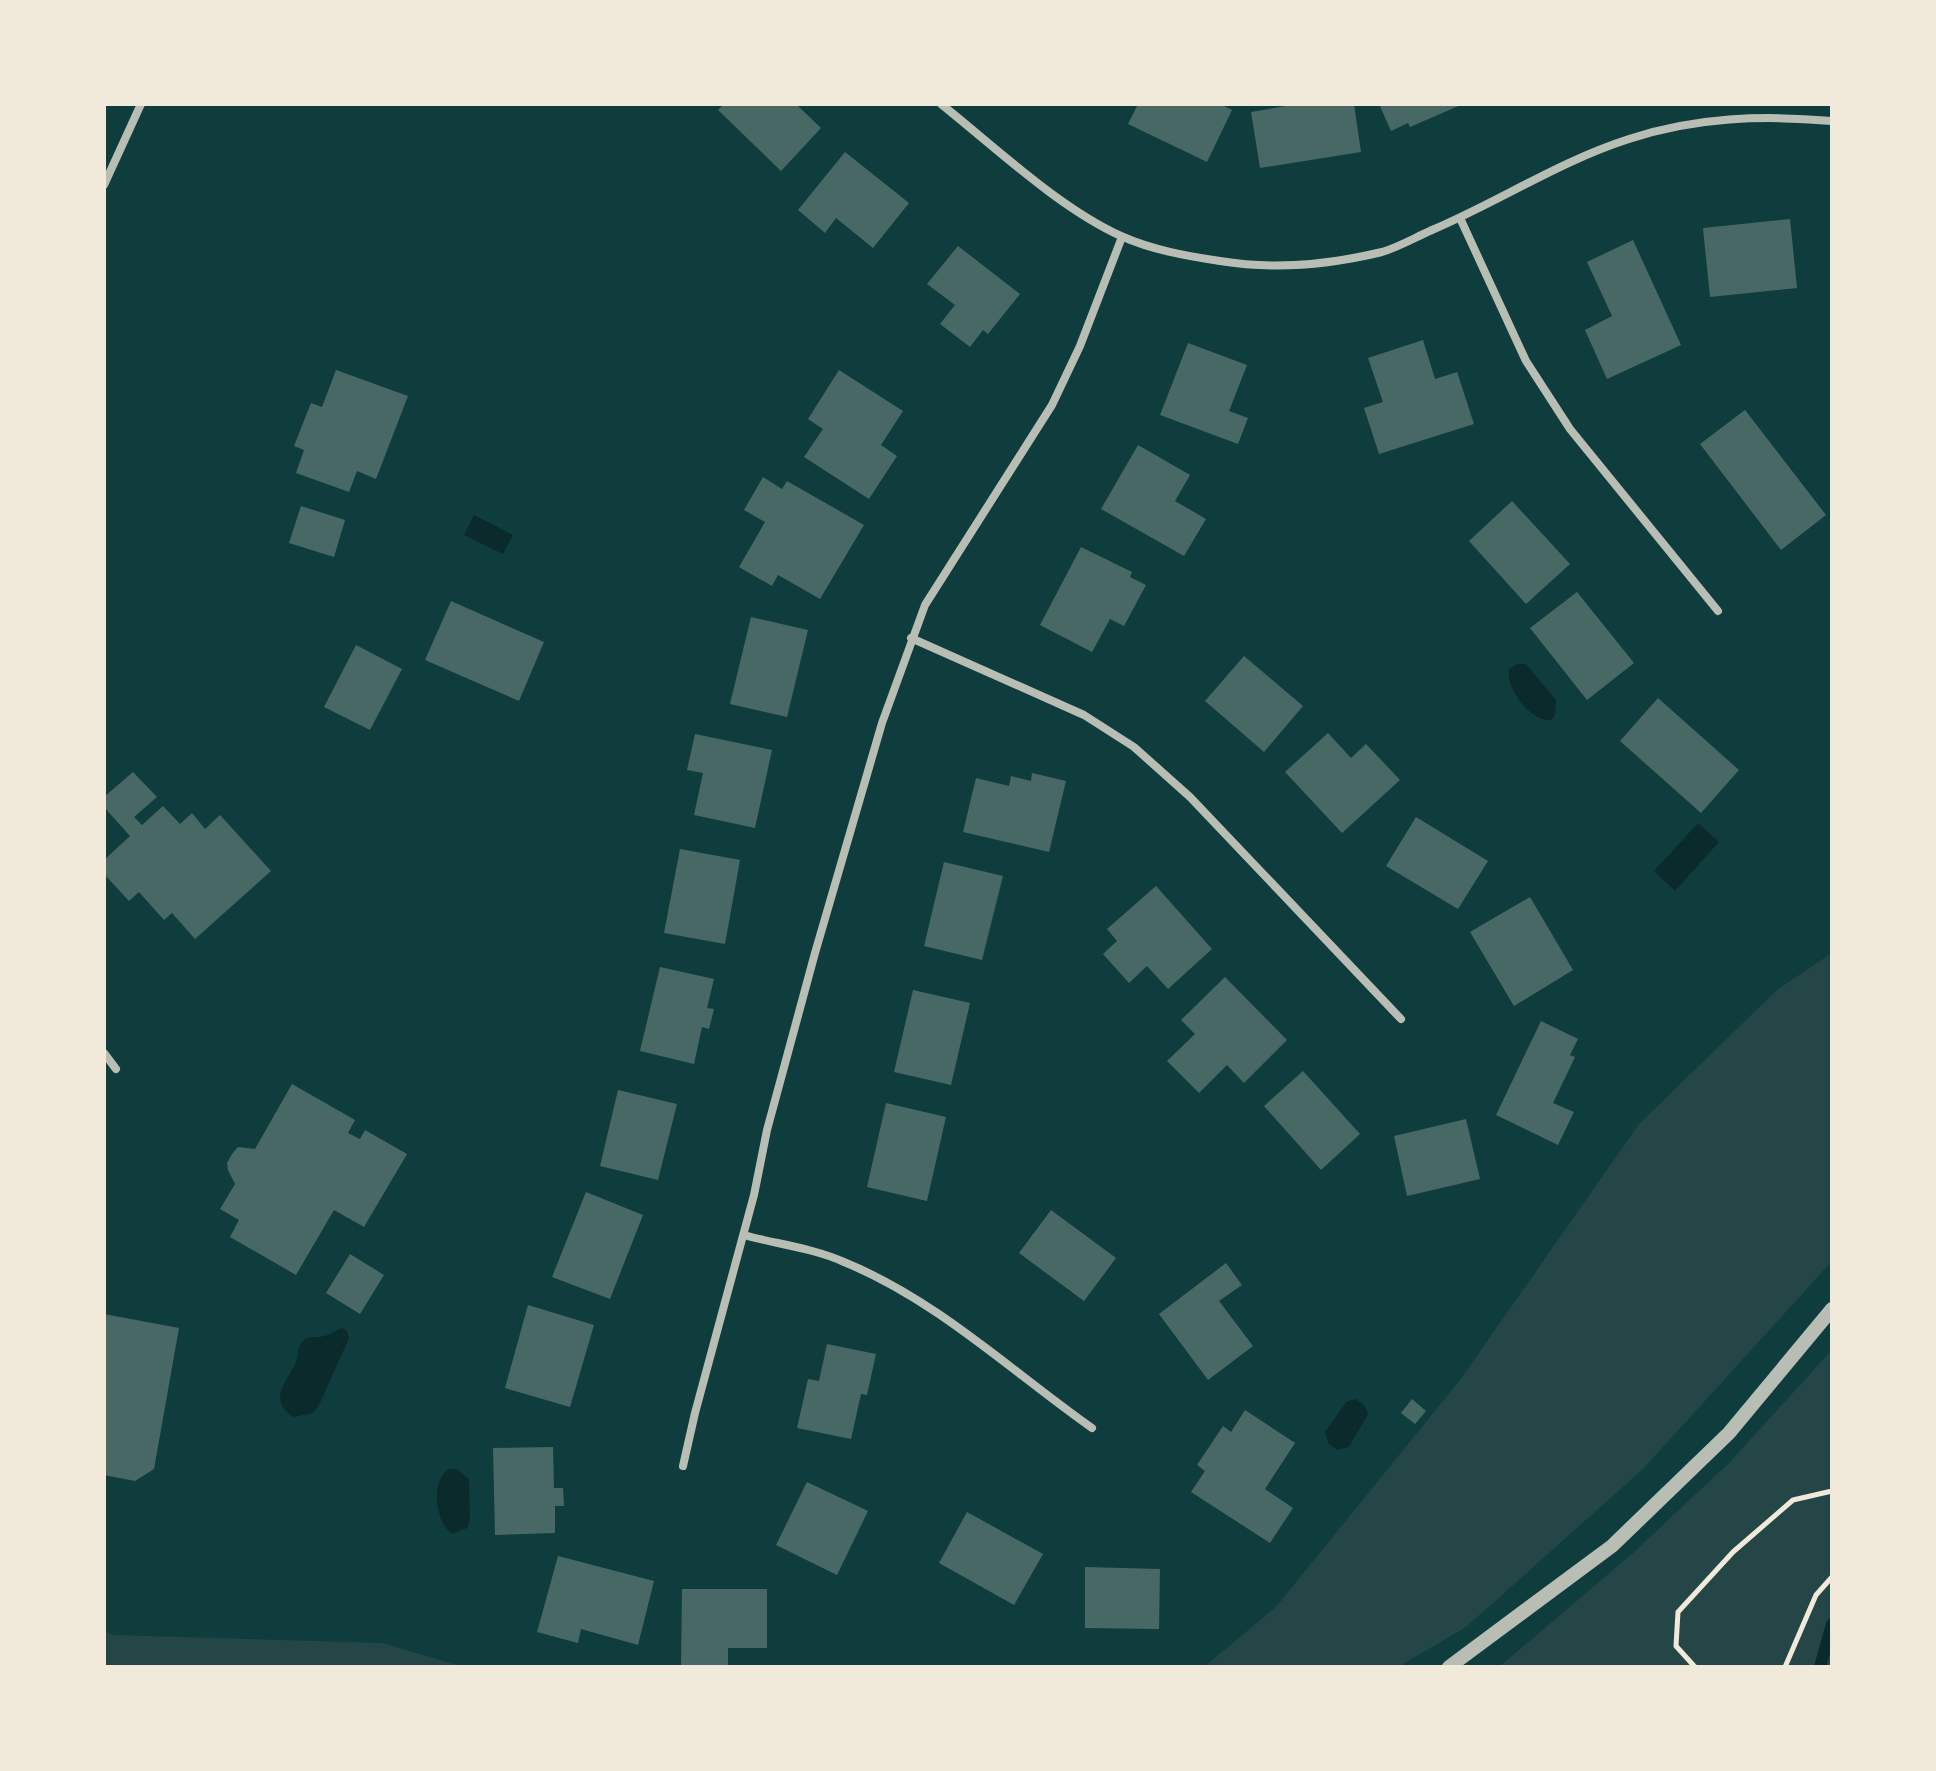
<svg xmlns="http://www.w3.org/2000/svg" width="1936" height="1771" viewBox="0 0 1936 1771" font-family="Quicksand,sans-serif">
<rect width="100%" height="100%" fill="#0f3d3e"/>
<g fill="#244646">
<path d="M1832 953V1261L1643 1469 1466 1627 1398 1667H1204L1276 1607 1460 1380 1639 1124 1777 990Z"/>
<path d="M1832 1350V1667H1499L1633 1553 1730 1462Z"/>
<path d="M104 1631 113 1635 382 1643 464 1667H104Z"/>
</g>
<g fill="#0a2a2b">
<path d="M474 515 513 535 503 554 464 535Z"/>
<path d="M1517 664H1526L1530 669 1556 700 1555 715 1551 720C1531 722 1505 688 1509 669Z"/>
<path d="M1698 823 1719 842 1675 891 1654 871Z"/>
<path d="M342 1328 347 1331 349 1338 320 1403 313 1413 293 1417C267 1398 287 1383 296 1362 299 1353 297 1344 305 1339 311 1336 318 1338 324 1336 330 1335 336 1330 342 1328Z"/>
<path d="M1356 1399 1364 1405 1368 1414 1349 1447 1337 1450 1328 1443 1325 1432 1346 1402Z"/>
<path d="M449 1469H457L469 1479 470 1520 467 1528 452 1534C435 1522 430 1480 449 1469Z"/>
</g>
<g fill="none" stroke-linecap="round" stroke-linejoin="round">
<path stroke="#0a2a2b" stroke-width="12" d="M1820 1667 1832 1624"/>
</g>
<g fill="#486865">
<path d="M724 104H796L821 128 781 171 718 110Z"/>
<path d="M1138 104H1220L1232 110 1207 162 1128 124Z"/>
<path d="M1286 104H1354L1361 152 1260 168 1251 112 1286 106Z"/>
<path d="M1379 104H1463L1410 127 1408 123 1391 131Z"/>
<path d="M845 152 909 203 873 248 836 218 825 233 798 210Z"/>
<path d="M1790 219 1797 288 1710 297 1703 228Z"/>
<path d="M1633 240 1681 345 1607 379 1585 330 1612 316 1587 262Z"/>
<path d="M958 246 1020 294 988 334 983 330 970 347 940 324 955 305 927 284Z"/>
<path d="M1423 340 1435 379 1457 372 1474 424 1379 454 1364 408 1383 402 1368 358Z"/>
<path d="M1188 343 1247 365 1229 411 1248 418 1238 444 1160 415Z"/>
<path d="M336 370 408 396 376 479 357 471 349 492 296 473 304 450 294 446 311 403 322 407Z"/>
<path d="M839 370 903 411 881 445 897 456 869 499 804 457 823 429 808 419Z"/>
<path d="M1745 410 1826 515 1781 550 1700 444Z"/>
<path d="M1138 445 1190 475 1175 501 1206 519 1184 556 1101 509Z"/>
<path d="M763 477 782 489 787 481 864 525 820 599 778 575 772 586 739 567 765 522 744 510Z"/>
<path d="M1512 501 1570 564 1526 604 1469 541Z"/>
<path d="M301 506 345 520 334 557 289 543Z"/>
<path d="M1081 547 1132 572 1130 577 1146 585 1124 626 1110 619 1092 652 1040 625Z"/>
<path d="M1577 592 1634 663 1587 700 1530 628Z"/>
<path d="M451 601 544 642 519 701 425 660Z"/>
<path d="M751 617 808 630 787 717 730 704Z"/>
<path d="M356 645 402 669 370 730 324 707Z"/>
<path d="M1244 656 1303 706 1264 752 1205 701Z"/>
<path d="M1658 698 1739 770 1701 813 1620 741Z"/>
<path d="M1328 733 1351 758 1366 744 1400 780 1342 833 1285 772Z"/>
<path d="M695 734 772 750 755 828 694 815 703 773 687 770Z"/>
<path d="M133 772 157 797 134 817 142 825 163 806 180 824 192 813 205 829 220 815 271 871 195 939 172 913 164 920 139 892 129 901 104 874V860L130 836 104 807V797Z"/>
<path d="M1032 773 1066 781 1049 852 963 832 976 778 1009 786 1011 776 1031 781Z"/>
<path d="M1416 817 1488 861 1458 909 1386 866Z"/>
<path d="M680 849 740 860 725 944 664 933Z"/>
<path d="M944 862 1003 876 982 960 924 946Z"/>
<path d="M1156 886 1212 949 1168 989 1147 966 1129 983 1103 954 1117 941 1107 929Z"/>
<path d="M1530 897 1573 970 1514 1006 1470 932Z"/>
<path d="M660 967 714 979 707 1008 714 1009 709 1029 702 1027 694 1064 640 1051Z"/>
<path d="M1225 977 1287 1040 1244 1083 1227 1065 1199 1093 1167 1061 1195 1034 1181 1020Z"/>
<path d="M913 990 970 1003 951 1085 894 1072Z"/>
<path d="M1541 1021 1578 1039 1570 1055 1575 1057 1553 1103 1574 1112 1558 1145 1496 1115Z"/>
<path d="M1303 1071 1360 1134 1321 1170 1264 1106Z"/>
<path d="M292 1084 355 1120 348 1133 360 1139 365 1130 407 1154 364 1227 334 1210 296 1275 230 1237 239 1220 220 1209 235 1184 228 1170 227 1163 232 1154 238 1147 255 1149Z"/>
<path d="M618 1090 677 1104 658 1180 600 1166Z"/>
<path d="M886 1103 946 1117 927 1201 867 1187Z"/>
<path d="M1466 1119 1480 1179 1407 1196 1394 1136Z"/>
<path d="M586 1192 643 1215 610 1299 552 1277Z"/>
<path d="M1051 1210 1116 1258 1084 1301 1019 1253Z"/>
<path d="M350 1254 384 1275 360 1314 326 1293Z"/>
<path d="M1226 1263 1242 1285 1219 1301 1253 1346 1208 1380 1159 1314Z"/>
<path d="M528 1305 594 1325 570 1407 505 1388Z"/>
<path d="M104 1314 179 1328 154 1469 135 1481 104 1475Z"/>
<path d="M827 1344 876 1354 867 1395 861 1394 851 1439 797 1428 808 1379 819 1381Z"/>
<path d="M1412 1399 1426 1411 1415 1424 1401 1413Z"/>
<path d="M1245 1410 1295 1443 1265 1489 1293 1508 1270 1543 1191 1492 1205 1471 1197 1465 1223 1426 1231 1432Z"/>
<path d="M553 1447 554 1488H563L564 1506H555V1533L495 1535 493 1448Z"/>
<path d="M807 1482 868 1511 837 1575 776 1545Z"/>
<path d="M967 1512 1043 1554 1014 1605 939 1563Z"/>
<path d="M558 1556 654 1581 638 1645 581 1629 578 1643 537 1632Z"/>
<path d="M1085 1567 1160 1569 1159 1629 1085 1628Z"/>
<path d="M682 1589H767V1648H728V1667H681Z"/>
</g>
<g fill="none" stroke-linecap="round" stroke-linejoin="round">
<g stroke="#f1e9da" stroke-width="5">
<path d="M1695 1667 1676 1646 1678 1612 1733 1552 1793 1500 1832 1491"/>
<path d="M1785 1667 1816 1595 1832 1577"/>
</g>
<g stroke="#b8beb3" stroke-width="8">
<path d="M941 104C995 147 1059 208 1121 236 1152 250 1187 256 1220 261 1275 270 1328 265 1382 252 1399 247 1416 237 1432 230 1498 202 1560 161 1629 139 1695 117 1763 115 1832 121"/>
<path d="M104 185 141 104"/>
<path d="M1460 218 1526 361 1570 429 1718 611"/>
<path d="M911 638 1084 715 1134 747 1190 797 1401 1019"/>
<path d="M104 1053 116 1069"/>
<path d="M744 1235C776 1244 813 1248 844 1262 937 1300 1011 1371 1092 1428"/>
<path d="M683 1466 695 1413 754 1195 767 1130 815 953 882 723 925 605 1052 405 1080 346 1122 237"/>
</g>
<path stroke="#b8beb3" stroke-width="14" d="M1449 1667 1612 1546 1729 1433 1832 1309"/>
</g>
<rect width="1936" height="1771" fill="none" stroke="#f1e9da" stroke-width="212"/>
</svg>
